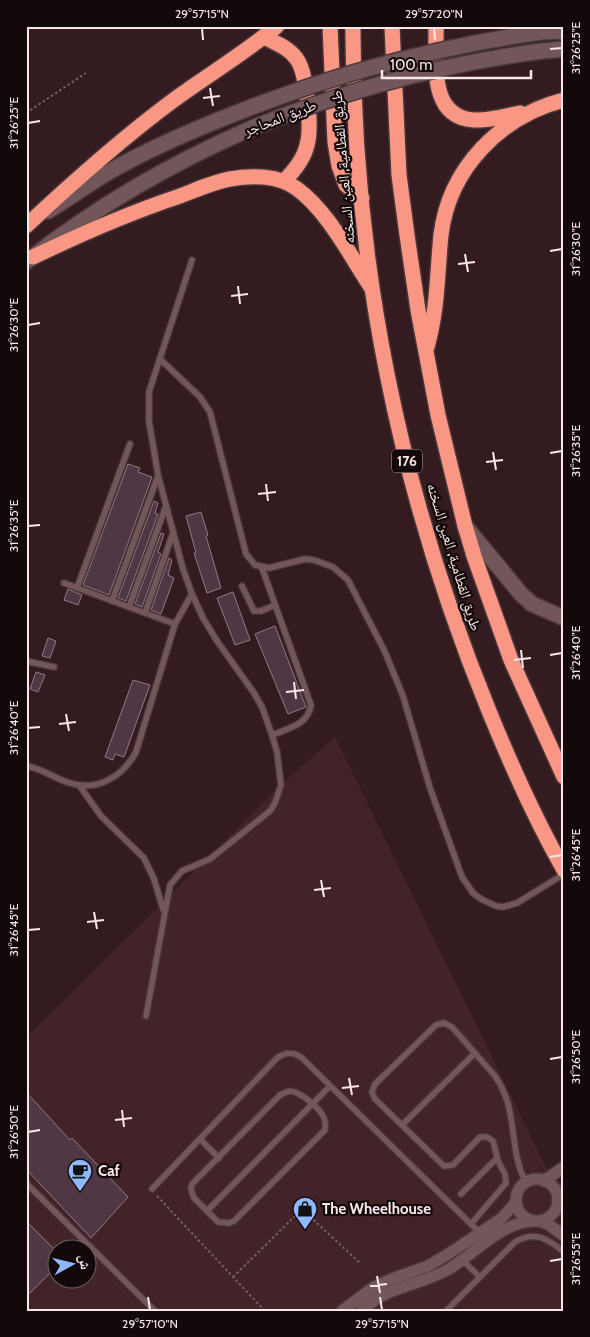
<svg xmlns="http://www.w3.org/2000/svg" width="590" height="1337" viewBox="0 0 590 1337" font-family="Cabin,'Noto Naskh Arabic',sans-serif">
<rect width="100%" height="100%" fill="#331b1f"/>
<path fill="#422328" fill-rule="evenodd" d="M335 737 546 1167 564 1186V1311H26V1038L283 783ZM58 1250H88V1280H58Z"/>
<g fill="#4f3743" stroke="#937885">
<path d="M128 464 140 468 138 472 152 477 109 595 83 585Z"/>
<path d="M154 501 158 503 155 513 158 514 126 601 118 598Z"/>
<path d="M201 512 208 535 206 536 221 588 207 593 194 553H196L186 516Z"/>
<path d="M161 533 164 534 158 552 161 554 142 607 135 604Z"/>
<path d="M169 558 172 560 168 575 174 578 161 614 151 610Z"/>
<path d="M68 589 82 595 78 605 64 600Z"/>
<path d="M233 592 250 640 235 645 217 598Z"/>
<path d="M275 626 306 707 288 714 255 634Z"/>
<path d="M48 638 56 641 50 658 42 656Z"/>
<path d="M36 672 45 675 38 692 30 689Z"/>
<path d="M133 680 150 685 124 757 115 754 113 760 105 757Z"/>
<path d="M26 1092 70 1140 72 1138 128 1197 91 1238 26 1169Z"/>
<path d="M26 1221 58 1253V1265L26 1297Z"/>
</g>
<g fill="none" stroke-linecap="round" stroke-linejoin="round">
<defs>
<g id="lane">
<path d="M160 359 200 397 210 412 246 554 255 565 269 568 305 559 314 560 333 567 348 580 385 652 403 696 430 788 462 877 473 893 481 899 496 906 503 907 517 903 564 874"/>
<path d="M262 568 311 705C308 725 289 728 272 735"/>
<path d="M64 583 175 624"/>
<path d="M242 586 254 611H261L275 605"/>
<path d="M77 588 130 444"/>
<path d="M112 601 158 476"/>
<path d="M129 607 166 506"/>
<path d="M145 613 173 533"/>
<path d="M26 661 54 667"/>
<path d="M26 766C42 768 55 779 70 783 98 792 123 776 136 752L175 624 192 594"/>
<path d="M79 785 101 816 144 858 154 879 163 909"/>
<path d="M146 1016 170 885 182 871 210 859 270 811 275 803 281 785 277 752 272 735 262 707 254 693 217 641 203 618 192 594 183 569 158 475 149 421V392L192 260"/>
<path d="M289 1091C300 1091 320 1108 324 1118 326 1122 325 1126 325 1130L234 1221 229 1223 218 1222 194 1198 191 1189 192 1184 280 1095Z"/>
<path d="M402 1125 475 1053"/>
<path d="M200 1139 219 1158"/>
<path d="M26 1183 155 1311"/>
<path d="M152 1189 277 1058C286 1052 293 1052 301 1057L480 1233"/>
<path d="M461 1194 497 1158"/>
<path d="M207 1211 330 1086"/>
<path d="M471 1224 506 1183 505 1174 498 1161 493 1141 487 1137H480L453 1165 444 1166 375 1099 372 1092 375 1084 436 1025 444 1023 452 1027 495 1076C503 1088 508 1099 510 1113 515 1137 514 1161 526 1182"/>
<path d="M462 1260 480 1277"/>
<path d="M446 1311 515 1242C535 1230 548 1239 564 1252"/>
</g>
<g id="street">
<circle cx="537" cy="1200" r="21"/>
<path d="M544 1181 564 1167"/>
<path d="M540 1221 548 1224 564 1236"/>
<path d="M342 1311 374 1287 392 1279 428 1266 450 1253 502 1218 516 1202"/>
<path d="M361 1311C370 1303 379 1296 390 1292 409 1284 429 1280 447 1270 475 1254 499 1223 533 1221"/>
</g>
<g id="secondary">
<path d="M541 32 564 31"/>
<path d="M542 51 564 49"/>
<path d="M48 211C68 199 87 185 107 173 150 148 197 128 244 110"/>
<path d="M26 262C95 207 172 163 252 128"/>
<path d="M465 526 521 594 532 604 564 618"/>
</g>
<g id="highway">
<path d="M330 26 335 142 339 166 346 185 362 198"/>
<path d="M353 26C352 260 400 494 489 711 511 765 535 819 564 870"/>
<path d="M392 26 399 175 407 235 418 310 438 415 465 526 474 556 511 660 564 777"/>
<path d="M436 26C437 59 427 117 474 120 489 121 506 116 520 113"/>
<path d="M264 37C275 43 288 47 296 58 307 71 312 129 307 145 304 159 294 171 284 181"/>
<path d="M26 226C73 182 120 140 171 102 206 76 244 54 277 26"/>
<path d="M33 257C81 234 129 213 180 196 196 190 213 182 230 179 251 175 278 175 296 188 328 211 349 254 371 287"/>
<path d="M427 347C438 308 437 274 441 235 449 168 501 116 564 100"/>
</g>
</defs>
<use href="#lane" stroke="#4a373a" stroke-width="8"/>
<use href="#street" stroke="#4a373a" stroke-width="14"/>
<use href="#secondary" stroke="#4a373a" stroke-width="18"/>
<use href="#highway" stroke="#4a373a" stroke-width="18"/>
<g stroke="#766063" stroke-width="2" stroke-dasharray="2.5 2.5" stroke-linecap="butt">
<path d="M26 113 86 73"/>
<path d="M157 1196 265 1311"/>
<path d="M233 1277 299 1212H305L360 1263"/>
</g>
<use href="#lane" stroke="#72565a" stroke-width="5.5"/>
<use href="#street" stroke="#72565a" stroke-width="11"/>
<use href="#secondary" stroke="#72565a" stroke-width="15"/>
<use href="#highway" stroke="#f99784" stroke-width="15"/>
<defs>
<g id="secondary-bridge">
<path d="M244 110C341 72 437 47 541 32"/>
<path d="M252 128C346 90 442 64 542 51"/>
</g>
</defs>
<use href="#secondary-bridge" stroke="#4a373a" stroke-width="18" stroke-linecap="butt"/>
<use href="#secondary-bridge" stroke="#72565a" stroke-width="15"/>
</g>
<path fill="none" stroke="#f9e8ea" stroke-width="2" d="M202 28 203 40M434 28 435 40M550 49 562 48M210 88 213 106M203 98 220 96M28 123 40 121M550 251 562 249M465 254 468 272M458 264 475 262M238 286 240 304M231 296 248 294M28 325 40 323M493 452 496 470M550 453 562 451M486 462 503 460M266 484 268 501M258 494 276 492M28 526 40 525M521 650 523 668M550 655 562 653M514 660 531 658M294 682 296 699M286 692 304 690M66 714 69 731M59 724 76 722M28 728 40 727M550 857 562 855M321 880 324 897M314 890 331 888M94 912 97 929M87 922 104 920M28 930 40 929M550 1059 562 1057M349 1078 352 1095M342 1088 359 1086M122 1110 124 1127M115 1120 132 1118M28 1132 40 1130M550 1261 562 1259M377 1276 380 1293M370 1286 387 1284M148 1297 150 1310M380 1297 382 1310"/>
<defs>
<symbol id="cafe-pin" viewBox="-11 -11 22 30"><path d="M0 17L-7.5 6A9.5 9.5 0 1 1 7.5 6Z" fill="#8fb8fd" stroke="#13090a"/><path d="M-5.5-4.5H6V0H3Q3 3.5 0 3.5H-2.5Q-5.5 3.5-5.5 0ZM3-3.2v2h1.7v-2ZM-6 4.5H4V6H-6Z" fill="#111"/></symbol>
<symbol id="shop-pin" viewBox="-11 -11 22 30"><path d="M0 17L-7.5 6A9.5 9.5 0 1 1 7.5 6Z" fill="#8fb8fd" stroke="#13090a"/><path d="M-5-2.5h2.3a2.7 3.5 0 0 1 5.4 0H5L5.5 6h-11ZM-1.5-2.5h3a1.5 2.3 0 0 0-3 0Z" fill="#111"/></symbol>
</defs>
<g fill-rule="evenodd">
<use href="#cafe-pin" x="66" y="1157" width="28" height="38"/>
<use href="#shop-pin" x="291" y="1195" width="28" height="38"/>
</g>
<g text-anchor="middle" stroke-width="4.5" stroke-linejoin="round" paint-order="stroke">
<rect fill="#13090a" stroke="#b4a5a7" stroke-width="1" x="392" y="449.5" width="30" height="23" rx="4"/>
<g font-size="14" font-weight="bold" fill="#f9e8ea">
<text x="407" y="466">176</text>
</g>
<g font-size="15" fill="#f9e8ea" stroke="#13090a">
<text transform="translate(280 118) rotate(-21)" y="5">طريق المحاجر</text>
<text transform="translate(343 167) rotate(-95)" y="5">طريق القطامية, العين السخنه</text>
<text transform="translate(454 557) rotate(73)" y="5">طريق القطامية, العين السخنه</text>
</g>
<g font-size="15" font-weight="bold" fill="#f9e8ea" stroke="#13090a" text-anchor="start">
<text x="98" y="1176">Caf</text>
<text x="322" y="1214">The Wheelhouse</text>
</g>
</g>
<rect width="590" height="1337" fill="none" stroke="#13090a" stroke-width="55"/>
<g transform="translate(72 1264) rotate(82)"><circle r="24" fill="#13090a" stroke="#6f6264"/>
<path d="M0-4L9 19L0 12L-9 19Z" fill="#8fb8fd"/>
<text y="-8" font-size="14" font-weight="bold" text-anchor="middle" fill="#f9e8ea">ش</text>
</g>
<path d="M382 70v8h149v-8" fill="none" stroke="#f9e8ea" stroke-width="2.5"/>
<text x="390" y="70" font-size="15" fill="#f9e8ea" stroke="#13090a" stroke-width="4" paint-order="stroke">100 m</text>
<rect x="28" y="28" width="534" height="1282" fill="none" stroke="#f9e8ea" stroke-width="2"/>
<g font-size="12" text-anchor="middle" fill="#f9e8ea">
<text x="202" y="18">29°57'15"N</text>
<text x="434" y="18">29°57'20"N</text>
<text transform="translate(576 48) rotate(-90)" y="4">31°26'25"E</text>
<text transform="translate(14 123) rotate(-90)" y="4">31°26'25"E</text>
<text transform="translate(576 249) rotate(-90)" y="4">31°26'30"E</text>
<text transform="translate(14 325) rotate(-90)" y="4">31°26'30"E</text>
<text transform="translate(576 451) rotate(-90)" y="4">31°26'35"E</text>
<text transform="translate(14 526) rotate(-90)" y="4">31°26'35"E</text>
<text transform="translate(576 653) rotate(-90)" y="4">31°26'40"E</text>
<text transform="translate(14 728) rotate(-90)" y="4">31°26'40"E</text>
<text transform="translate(576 855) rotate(-90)" y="4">31°26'45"E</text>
<text transform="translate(14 930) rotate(-90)" y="4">31°26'45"E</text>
<text transform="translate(576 1057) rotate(-90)" y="4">31°26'50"E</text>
<text transform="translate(14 1132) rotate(-90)" y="4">31°26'50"E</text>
<text transform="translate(576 1259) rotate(-90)" y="4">31°26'55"E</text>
<text x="150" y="1328">29°57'10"N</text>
<text x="382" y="1328">29°57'15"N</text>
</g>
</svg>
